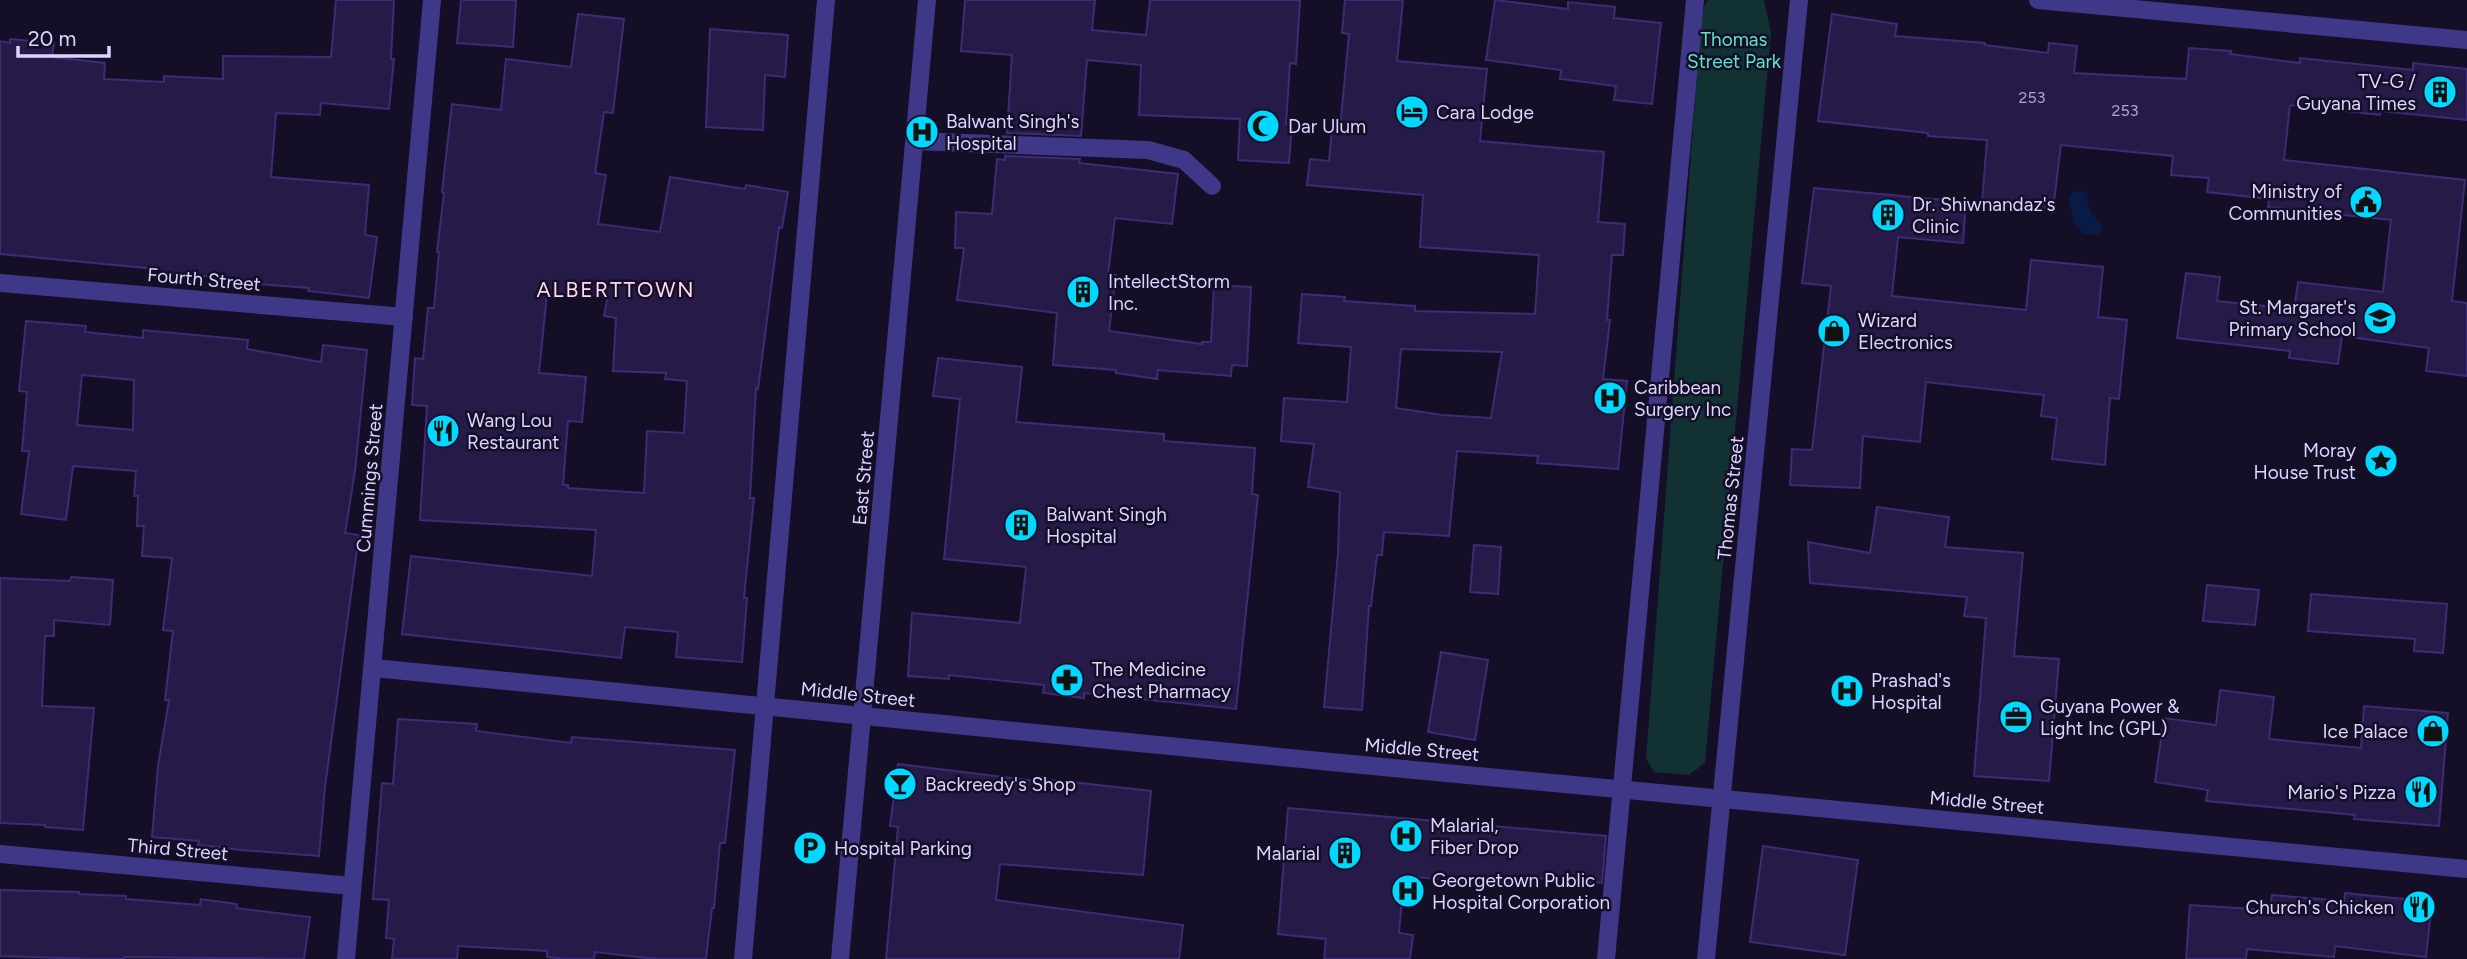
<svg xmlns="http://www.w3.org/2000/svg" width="2467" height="959" viewBox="0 0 2467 959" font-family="Figtree,sans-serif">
<rect width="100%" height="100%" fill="#140e27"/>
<path fill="#113132" d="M1708 0H1764L1771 33 1705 763 1689 775 1654 772 1646 759 1701 19 1705 4Z"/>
<path fill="#081b47" d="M2082 191 2088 194C2085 212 2096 215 2103 229L2097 235 2084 234 2074 224 2068 198 2073 192Z"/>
<g fill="#261a49" stroke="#3e2b76" stroke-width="2" fill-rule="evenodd">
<path d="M336 0H394L391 59H394L389 109 321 103 320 115 276 113 271 177 369 185 365 235 377 237 369 298 308 291 309 288 258 284V281L156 272V269L0 254V41L10 43V39L54 43 52 57 105 63 104 79 164 82V76L223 79V56L331 57Z"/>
<path d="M461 0H516L513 47 457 43Z"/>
<path d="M965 0H1095L1092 30 1146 35 1150 0H1300L1296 64 1290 63 1286 124H1292L1289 163 1238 160 1240 119 1139 115 1141 65 1087 60 1081 136 1007 133 1012 55 961 51Z"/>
<path d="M1345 0H1403L1397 61 1487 69 1480 141 1604 152 1598 222 1625 224 1623 255H1612L1607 320H1610L1603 379 1627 381 1618 469 1537 463 1538 456 1457 451 1449 536 1384 532 1382 555H1377L1371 606H1369L1362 710 1324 707 1338 553 1340 492 1308 487 1314 444 1281 441 1284 398 1347 402 1351 347 1298 343 1302 294 1345 297 1344 301 1415 306V311L1535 314 1539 255 1420 247 1423 195 1307 185 1310 159 1329 161 1332 128H1340L1349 34 1342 33ZM1401 349 1502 352 1491 418 1442 415 1396 408Z"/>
<path d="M1495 0 1568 9V2L1615 7 1614 18 1661 23 1652 104 1614 100 1616 86 1560 79 1561 70 1486 60Z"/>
<path d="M578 14 624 19 613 113 604 112 595 173 606 175 598 224 660 232 670 177 745 189 746 185 788 192 782 228 779 227 758 389 756 388 750 498H754L744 598H747L742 662 676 657 678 632 625 627 621 658 402 634 411 556 592 576 596 530 420 520 427 406 412 405 415 358 423 359 428 308H434L439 252H437L444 193 442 192 452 104 501 110 506 59 571 67ZM547 294 608 295 604 316 616 318 613 371 666 373 665 379 687 381 684 433 647 431 644 493 568 488V485H563L568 421 582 422 586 377 539 373Z"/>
<path d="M1832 14 1897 24 1895 36 1985 43V45L2048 53 2049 43 2077 46 2074 73 2186 79 2189 48 2231 51 2230 54 2300 63V58L2413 70V63L2467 69V120L2381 111 2380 115 2290 105 2284 160 2465 180 2452 301 2467 303V376L2426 371 2429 348 2342 336 2338 364 2289 358 2290 351 2177 338 2186 273 2220 277 2217 301 2294 309 2298 282 2383 292 2391 220 2268 207 2269 199 2207 192 2209 178 2171 175 2173 156 2061 145 2053 209 1982 203 1987 140 1928 136V133L1818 121Z"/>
<path d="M710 29 788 35 785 77 765 75 763 130 706 127Z"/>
<path d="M1005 156 1080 159 1079 163 1178 174 1172 224 1115 218 1108 274 1116 275 1109 331 1202 344V342H1211L1214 285 1251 287 1247 366 1232 365 1231 376 1158 370 1157 379 1116 373V370L1053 365 1057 313 957 300 964 248H955L956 212 992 214 997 159 1005 160Z"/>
<path d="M1814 188 1966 202 1963 243 1898 237 1892 296 2026 310 2031 260 2103 267 2098 317 2127 320 2119 399 2110 398 2105 465 2052 459 2057 418 2041 416 2044 395 1926 382 1920 442 1863 436 1860 488 1790 485 1792 449 1812 450 1831 286 1802 283Z"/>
<path d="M26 321 86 326 85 332 143 338V330L248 340 247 349 321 362 323 345 367 350 355 471 345 533 359 535 325 787 319 856 241 850 198 845 199 841 152 837 158 766 169 700H165L173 631 163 630 172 558 142 556 144 526H137L138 496H134L136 471 73 466 66 520 21 514 29 451H22L27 392 19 391ZM82 375 134 380 133 430 77 425Z"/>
<path d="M938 358 1022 367 1016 422 1164 434V441L1255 448 1252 494 1258 495 1236 709 1084 693V698L1043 693 1044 685 949 675V679L908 676 912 613 1020 623 1026 567 944 559 960 399 933 396Z"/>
<path d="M1877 507 1949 517 1945 547 2023 553 2014 656 2059 659 2049 781 1974 776 1986 618 1964 616 1967 597 1810 583 1808 542 1870 553Z"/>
<path d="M1474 545 1501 547 1498 594 1470 592Z"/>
<path d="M71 577 113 580 110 625 54 620V636H45L42 706 94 708 83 830 45 827V825L0 823V578L70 581Z"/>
<path d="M2207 585 2259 590 2255 625 2203 621Z"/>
<path d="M2311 594 2447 604 2443 653 2414 651 2415 639 2308 631Z"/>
<path d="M1441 652 1488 660 1475 740 1428 732Z"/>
<path d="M2220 690 2274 697 2269 739 2361 748 2364 706 2448 713 2439 826 2354 819 2355 815 2206 801 2208 790 2155 782 2164 718 2216 725Z"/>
<path d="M398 719 477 724 476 731 571 743 572 737 735 750 725 843H720L714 908H712L706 959H656L595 952 594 959H566L547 957V951L458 946 457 959H392L394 939 386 938 389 900 373 899 382 783 393 784Z"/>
<path d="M898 764 1045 782V779L1151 791 1143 875 1000 864 996 900 1183 925 1179 959H886L898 827 890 826Z"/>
<path d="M1288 808 1606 836 1602 883 1520 877V886L1404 876 1399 933 1413 935 1410 959H1324L1326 939 1278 934Z"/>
<path d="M1763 846 1858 860 1845 955 1750 942Z"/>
<path d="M0 890 79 892V894L126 896V899L200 905 201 899 237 904 236 908 310 917 304 959 124 957V959H93L0 956Z"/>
<path d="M2345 893 2432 902 2426 957 2335 946 2334 957 2247 949 2246 959H2186L2190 905 2270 910 2272 895 2344 901Z"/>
</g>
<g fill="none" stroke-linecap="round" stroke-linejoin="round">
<g stroke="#3f3888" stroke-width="18">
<path d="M2038 0 2467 40"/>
<path d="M915 141 1148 150 1184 160 1212 186"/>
<path d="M0 283 404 317"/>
<path d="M374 668 1393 768 2467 869"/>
<path d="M0 854 352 886"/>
<path d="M346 959 432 0"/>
<path d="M743 959 826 0"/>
<path d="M840 959 927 0"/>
<path d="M1606 959 1695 0"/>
<path d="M1706 959 1799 0"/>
</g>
</g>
<defs>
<symbol id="building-disc" viewBox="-11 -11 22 22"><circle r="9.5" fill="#01d8ff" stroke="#140e27"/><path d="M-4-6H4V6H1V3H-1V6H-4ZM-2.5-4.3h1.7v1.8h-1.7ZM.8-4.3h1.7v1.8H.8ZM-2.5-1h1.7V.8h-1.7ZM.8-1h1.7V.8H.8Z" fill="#111"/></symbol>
<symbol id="hotel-disc" viewBox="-11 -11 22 22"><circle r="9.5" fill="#01d8ff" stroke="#140e27"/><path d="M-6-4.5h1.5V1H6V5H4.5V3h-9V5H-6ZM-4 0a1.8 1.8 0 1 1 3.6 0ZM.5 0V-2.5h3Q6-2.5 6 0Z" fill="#111"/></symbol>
<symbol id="mosque-disc" viewBox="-11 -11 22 22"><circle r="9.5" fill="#01d8ff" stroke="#140e27"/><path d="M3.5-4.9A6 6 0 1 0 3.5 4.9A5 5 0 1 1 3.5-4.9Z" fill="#111"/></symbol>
<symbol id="hospital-disc" viewBox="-11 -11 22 22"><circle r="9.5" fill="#01d8ff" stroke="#140e27"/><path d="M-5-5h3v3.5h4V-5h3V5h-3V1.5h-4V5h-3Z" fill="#111"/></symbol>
<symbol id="civic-disc" viewBox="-11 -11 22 22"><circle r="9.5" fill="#01d8ff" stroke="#140e27"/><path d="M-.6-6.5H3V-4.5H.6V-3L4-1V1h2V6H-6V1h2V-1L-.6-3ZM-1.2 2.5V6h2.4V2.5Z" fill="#111"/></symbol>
<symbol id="school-disc" viewBox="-11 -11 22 22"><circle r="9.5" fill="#01d8ff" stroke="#140e27"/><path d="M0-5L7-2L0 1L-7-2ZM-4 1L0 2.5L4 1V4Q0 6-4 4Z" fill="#111"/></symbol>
<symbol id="shop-disc" viewBox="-11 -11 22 22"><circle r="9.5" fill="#01d8ff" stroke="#140e27"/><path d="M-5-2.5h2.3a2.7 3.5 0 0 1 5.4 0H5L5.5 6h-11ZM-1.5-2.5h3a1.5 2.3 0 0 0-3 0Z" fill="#111"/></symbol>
<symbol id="restaurant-disc" viewBox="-11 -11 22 22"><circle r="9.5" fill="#01d8ff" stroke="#140e27"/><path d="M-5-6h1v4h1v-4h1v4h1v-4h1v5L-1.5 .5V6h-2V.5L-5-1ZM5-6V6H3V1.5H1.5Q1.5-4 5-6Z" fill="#111"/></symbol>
<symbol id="sight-disc" viewBox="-11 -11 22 22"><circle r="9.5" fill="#01d8ff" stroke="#140e27"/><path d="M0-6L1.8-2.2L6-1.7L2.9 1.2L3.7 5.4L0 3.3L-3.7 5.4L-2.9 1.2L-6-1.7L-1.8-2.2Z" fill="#111"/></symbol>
<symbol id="pharmacy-disc" viewBox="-11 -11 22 22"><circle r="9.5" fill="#01d8ff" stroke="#140e27"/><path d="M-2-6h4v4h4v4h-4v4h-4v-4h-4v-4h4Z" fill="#111"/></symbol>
<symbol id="office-disc" viewBox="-11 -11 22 22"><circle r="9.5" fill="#01d8ff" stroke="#140e27"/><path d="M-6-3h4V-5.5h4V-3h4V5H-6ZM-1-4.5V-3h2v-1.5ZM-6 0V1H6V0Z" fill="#111"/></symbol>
<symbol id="bar-disc" viewBox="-11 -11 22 22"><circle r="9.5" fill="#01d8ff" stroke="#140e27"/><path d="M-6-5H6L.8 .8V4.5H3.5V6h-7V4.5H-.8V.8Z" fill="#111"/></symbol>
<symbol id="parking-disc" viewBox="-11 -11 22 22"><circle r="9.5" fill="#01d8ff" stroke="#140e27"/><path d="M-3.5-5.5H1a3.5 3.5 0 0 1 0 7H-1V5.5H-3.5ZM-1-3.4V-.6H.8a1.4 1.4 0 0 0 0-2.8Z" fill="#111"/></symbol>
</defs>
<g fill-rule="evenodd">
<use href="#building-disc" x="2421" y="73" width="38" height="38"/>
<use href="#hotel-disc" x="1393" y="93" width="38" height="38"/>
<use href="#mosque-disc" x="1244" y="107" width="38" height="38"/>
<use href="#hospital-disc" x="903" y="113" width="38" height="38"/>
<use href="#civic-disc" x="2347" y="183" width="38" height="38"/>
<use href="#building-disc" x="1869" y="196" width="38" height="38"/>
<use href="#building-disc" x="1064" y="273" width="38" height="38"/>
<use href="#school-disc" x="2361" y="299" width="38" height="38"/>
<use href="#shop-disc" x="1815" y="312" width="38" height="38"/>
<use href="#hospital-disc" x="1591" y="379" width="38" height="38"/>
<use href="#restaurant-disc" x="424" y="412" width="38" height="38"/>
<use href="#sight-disc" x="2362" y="442" width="38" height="38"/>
<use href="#building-disc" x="1002" y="506" width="38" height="38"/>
<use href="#pharmacy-disc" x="1048" y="661" width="38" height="38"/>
<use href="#hospital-disc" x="1828" y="672" width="38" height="38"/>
<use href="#office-disc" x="1997" y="698" width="38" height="38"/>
<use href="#shop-disc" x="2414" y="712" width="38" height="38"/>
<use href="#bar-disc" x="881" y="765" width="38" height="38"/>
<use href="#restaurant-disc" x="2402" y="773" width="38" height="38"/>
<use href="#hospital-disc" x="1387" y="817" width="38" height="38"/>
<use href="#parking-disc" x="791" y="829" width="38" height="38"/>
<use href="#building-disc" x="1326" y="834" width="38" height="38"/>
<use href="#hospital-disc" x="1389" y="872" width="38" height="38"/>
<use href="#restaurant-disc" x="2400" y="888" width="38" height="38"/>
</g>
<g text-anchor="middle" stroke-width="5" stroke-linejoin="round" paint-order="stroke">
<g font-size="16" fill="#aea6d2">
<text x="2032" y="103">253</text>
<text x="2125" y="116">253</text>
</g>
<g font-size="19" fill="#5be5ca" stroke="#140e27">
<text x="1734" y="46">Thomas<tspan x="1734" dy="22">Street Park</tspan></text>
</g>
<g font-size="19" fill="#dcd5ff" stroke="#140e27" text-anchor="start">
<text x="2416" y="88" text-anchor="end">TV-G /<tspan x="2416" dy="22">Guyana Times</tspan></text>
<text x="1436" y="119">Cara Lodge</text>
<text x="946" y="128">Balwant Singh's<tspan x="946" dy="22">Hospital</tspan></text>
<text x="1288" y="133">Dar Ulum</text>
<text x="2342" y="198" text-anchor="end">Ministry of<tspan x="2342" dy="22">Communities</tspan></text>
<text x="1912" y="211">Dr. Shiwnandaz's<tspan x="1912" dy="22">Clinic</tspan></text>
<text x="1108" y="288">IntellectStorm<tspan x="1108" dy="22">Inc.</tspan></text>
<text x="2356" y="314" text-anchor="end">St. Margaret's<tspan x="2356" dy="22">Primary School</tspan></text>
<text x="1858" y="327">Wizard<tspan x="1858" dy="22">Electronics</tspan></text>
<text x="1634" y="394">Caribbean<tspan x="1634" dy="22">Surgery Inc</tspan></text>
<text x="467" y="427">Wang Lou<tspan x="467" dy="22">Restaurant</tspan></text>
<text x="2356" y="457" text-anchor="end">Moray<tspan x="2356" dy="22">House Trust</tspan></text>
<text x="1046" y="521">Balwant Singh<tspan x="1046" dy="22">Hospital</tspan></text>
<text x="1092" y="676">The Medicine<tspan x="1092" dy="22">Chest Pharmacy</tspan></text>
<text x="1871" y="687">Prashad's<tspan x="1871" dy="22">Hospital</tspan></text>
<text x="2040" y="713">Guyana Power &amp;<tspan x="2040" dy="22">Light Inc (GPL)</tspan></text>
<text x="2408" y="738" text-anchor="end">Ice Palace</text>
<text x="925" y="791">Backreedy's Shop</text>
<text x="2396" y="799" text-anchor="end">Mario's Pizza</text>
<text x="1430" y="832">Malarial,<tspan x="1430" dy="22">Fiber Drop</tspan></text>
<text x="834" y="855">Hospital Parking</text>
<text x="1320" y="860" text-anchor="end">Malarial</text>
<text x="1432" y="887">Georgetown Public<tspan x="1432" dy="22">Hospital Corporation</tspan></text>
<text x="2394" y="914" text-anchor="end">Church's Chicken</text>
</g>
<g font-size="19" fill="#dcd5ff" stroke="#140e27">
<text transform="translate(204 279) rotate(5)" y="7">Fourth Street</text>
<text transform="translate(369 478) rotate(-85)" y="7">Cummings Street</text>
<text transform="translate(863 478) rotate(-85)" y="7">East Street</text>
<text transform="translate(1730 498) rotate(-84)" y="7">Thomas Street</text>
<text transform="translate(858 694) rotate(6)" y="7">Middle Street</text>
<text transform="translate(1422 749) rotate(5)" y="7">Middle Street</text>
<text transform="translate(1987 802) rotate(5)" y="7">Middle Street</text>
<text transform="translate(178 849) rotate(5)" y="7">Third Street</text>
</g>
<g font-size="21" letter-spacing="2" fill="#ffd7ee" stroke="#140e27">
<text x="616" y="297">ALBERTTOWN</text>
</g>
</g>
<path d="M18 46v10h91v-10" fill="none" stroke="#dcd5ff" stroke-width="3.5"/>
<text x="28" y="46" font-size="21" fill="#dcd5ff" stroke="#140e27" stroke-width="5" paint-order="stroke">20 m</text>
</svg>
